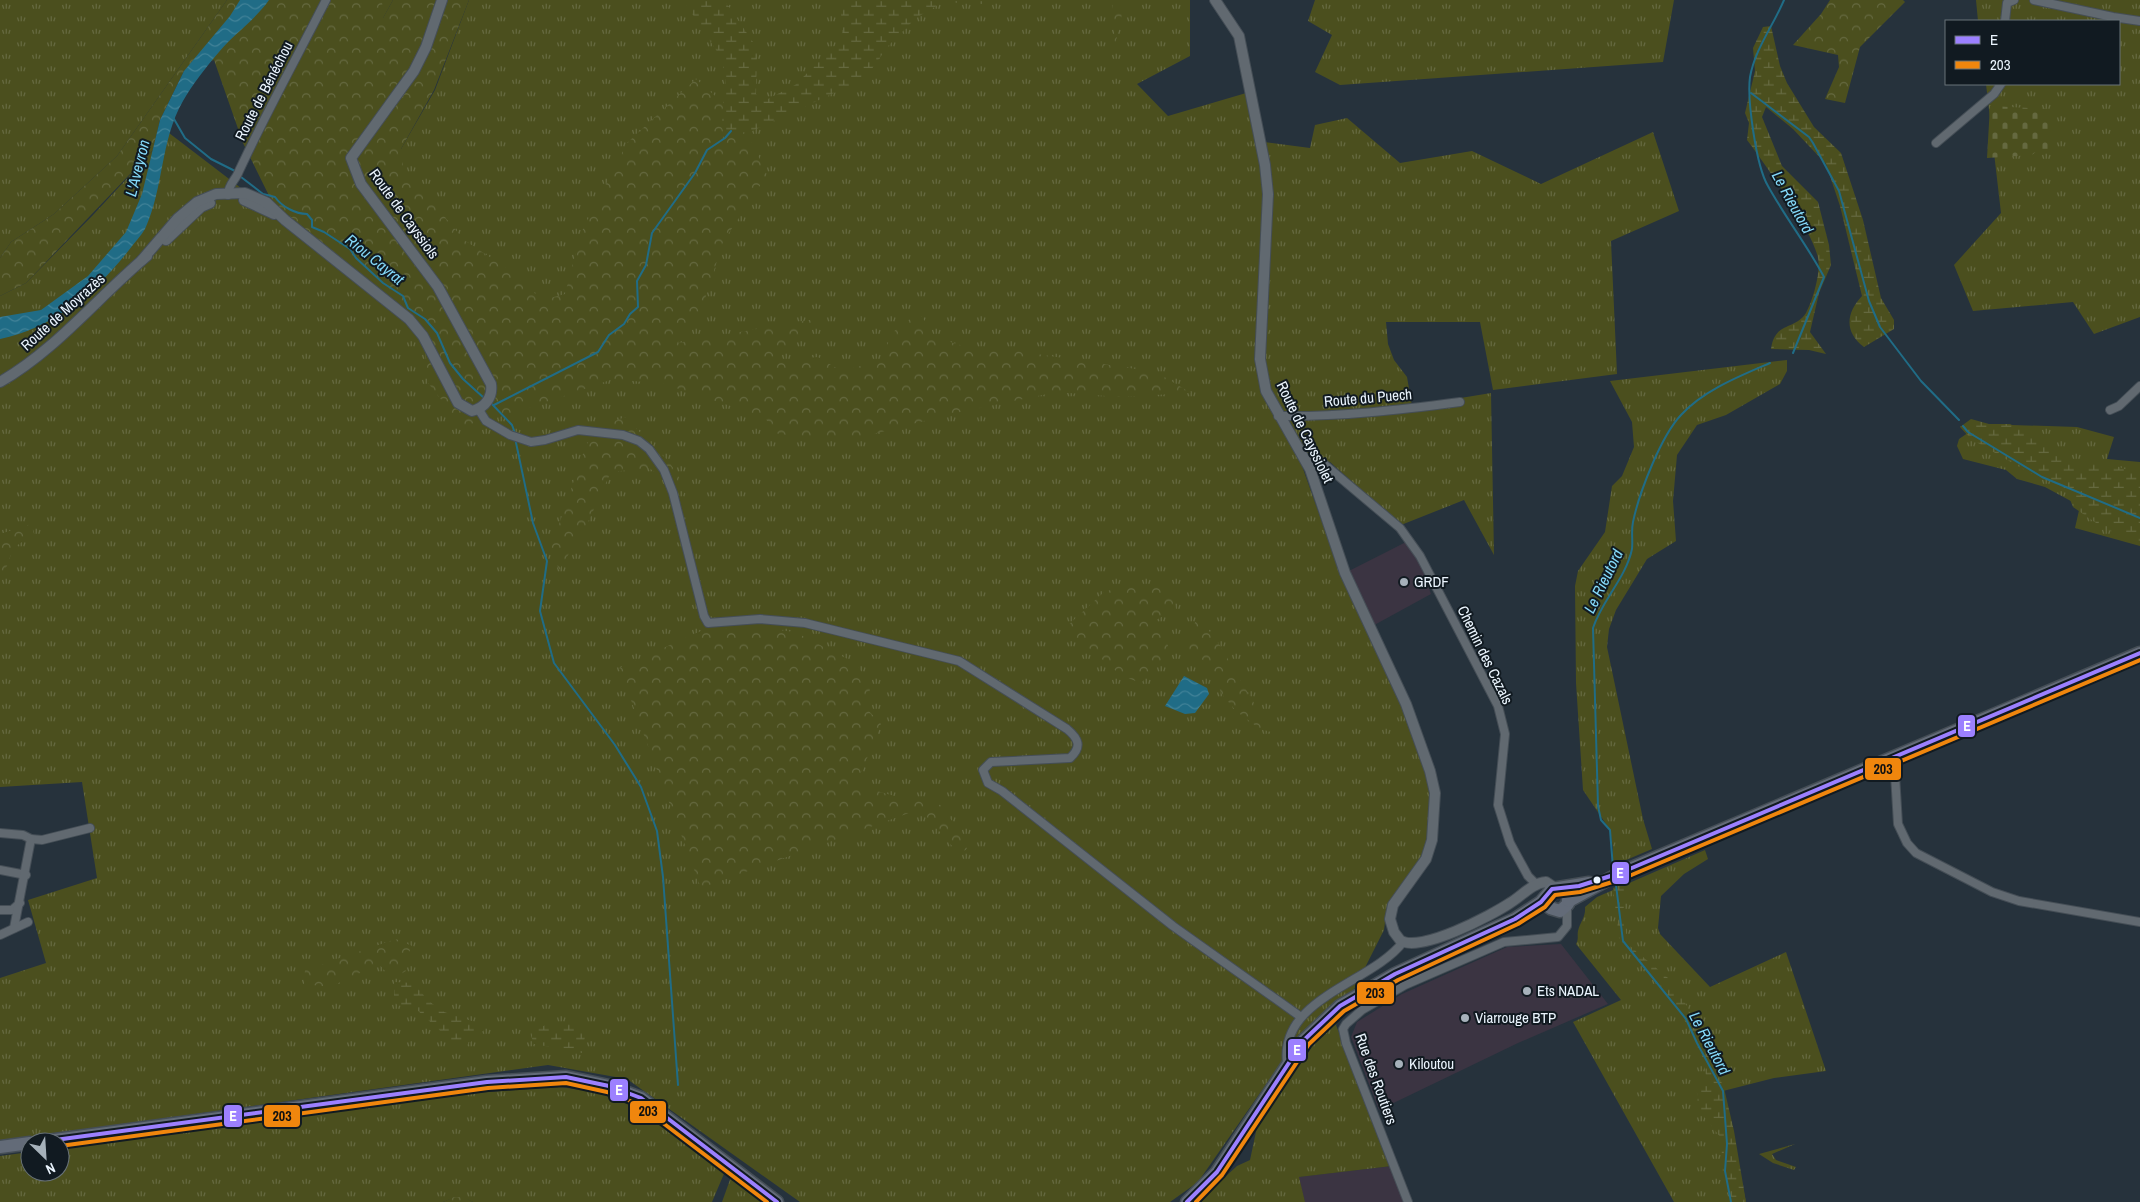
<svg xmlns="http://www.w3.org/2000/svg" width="2140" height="1202" viewBox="0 0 2140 1202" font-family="'Archivo Narrow',sans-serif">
<defs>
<pattern id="grass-tufts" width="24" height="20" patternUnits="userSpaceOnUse" patternTransform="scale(1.25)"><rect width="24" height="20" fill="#4b4f1e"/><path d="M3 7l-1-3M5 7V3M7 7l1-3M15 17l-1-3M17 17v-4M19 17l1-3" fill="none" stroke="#656940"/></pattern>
<pattern id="forest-crowns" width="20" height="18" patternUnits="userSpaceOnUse" patternTransform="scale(1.25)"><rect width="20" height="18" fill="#4b4f1e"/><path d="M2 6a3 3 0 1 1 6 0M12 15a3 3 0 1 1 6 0" fill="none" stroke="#656940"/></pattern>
<pattern id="wetland-marsh" width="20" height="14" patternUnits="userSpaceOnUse" patternTransform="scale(1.25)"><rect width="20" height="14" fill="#4b4f1e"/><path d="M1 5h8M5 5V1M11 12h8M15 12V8" fill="none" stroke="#656940"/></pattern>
<pattern id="cemetery-stones" width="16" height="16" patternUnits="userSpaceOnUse" patternTransform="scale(1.25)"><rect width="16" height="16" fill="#4b4f1e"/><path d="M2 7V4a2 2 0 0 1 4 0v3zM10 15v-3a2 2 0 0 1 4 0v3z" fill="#656940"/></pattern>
<pattern id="water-waves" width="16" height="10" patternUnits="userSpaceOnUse" patternTransform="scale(1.25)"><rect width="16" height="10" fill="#206c86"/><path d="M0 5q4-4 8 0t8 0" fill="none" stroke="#418298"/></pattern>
</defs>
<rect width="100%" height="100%" fill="#26323c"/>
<g fill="#3b3442">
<path d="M1408 541 1423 571 1431 594 1367 629 1341 575Z"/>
<path d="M1561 944 1608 1004 1518 1043 1379 1110 1351 1037 1357 1022 1402 994 1507 947Z"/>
<path d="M1392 1166 1408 1202H1305L1298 1177Z"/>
</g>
<g fill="url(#grass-tufts)">
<path d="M0 0H227L117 156 54 214 11 242 0 258Z"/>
<path d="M382 0H393L382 20Z"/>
<path d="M469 0H1190V56L1137 84 1168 116 1253 91 1264 142 1310 148 1315 125 1347 118 1400 163 1472 151 1541 184 1653 132 1679 211 1611 241 1617 374 1493 390 1480 322H1386L1388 344 1394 360 1407 377 1412 406 1491 393 1494 555 1464 500 1401 525 1330 462 1302 466 1341 575 1396 688 1430 779 1429 828 1425 852 1387 906 1384 930 1336 1025 1392 1166 1299 1177 1305 1202H1198L1237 1166 1250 1160 1257 1127 1281 1088 1267 1083 1198 1182 1170 1202H800L627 1079 548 1065 0 1141V978L46 963 28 900 97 878 82 782 0 787V296L26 283 93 215 169 133 280 218 401 149 435 90Z"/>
<path d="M1315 0H1674L1663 62 1340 85 1315 72 1332 35 1308 21Z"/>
<path d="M1976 0H2140V317L2094 334 2073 302 1973 311 1954 265 2001 213 1986 84H2119V21H1978Z"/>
<path d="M1787 360V371L1780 384 1726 415 1697 425 1677 455 1673 501 1676 541 1647 559 1616 610 1609 629 1607 647 1643 819 1652 849 1612 866 1613 848 1610 830 1583 790 1576 683 1575 586 1578 571 1605 532 1612 486 1622 476 1634 447 1632 422 1610 381Z"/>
<path d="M1981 424 2077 427 2114 437 2107 459 2140 462V546L2075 528 2080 506 2045 487 2017 479 2006 470 1963 459 1957 446 1959 439Z"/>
<path d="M1705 850 1708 859 1684 874 1661 896 1658 928 1660 934 1710 987 1786 952 1826 1071 1774 1078 1723 1091 1746 1202H1674L1573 1022 1621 1000 1576 944C1579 939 1577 936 1578 931 1580 922 1586 917 1585 907L1597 897Z"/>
<path d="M559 1087C580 1090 603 1092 624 1099 659 1112 695 1147 726 1169L712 1202H473C461 1196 455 1197 443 1202H0V1156L30 1152V1172H60V1148L472 1093Z"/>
<path d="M1795 1144 1772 1154 1776 1160 1796 1167 1794 1170 1773 1163 1759 1154Z"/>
<path d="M731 1177 761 1202H722Z"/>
</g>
<g fill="url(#forest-crowns)">
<path d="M227 0H382L383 18 393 0H469L434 90 401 149 403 167 464 240 511 271 542 300 565 294 581 233 627 143 696 79 741 119 767 175 723 242 700 315 677 343 815 319 775 361 818 357 841 371 880 361 893 332 919 312 935 337 963 346 1017 351 1156 372 1191 393 1118 397 1057 392 951 414 847 441 778 434 764 417 664 384 613 379 515 413 462 426 428 383 424 330 290 216 280 218 243 143 214 60 184 71 160 120 153 150 26 283 0 296V258L11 242 54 214 117 156Z"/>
<path d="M1112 0H1125L1115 46Z"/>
<path d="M1830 0H1903L1905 2 1860 47 1845 103 1825 99 1839 67 1838 55 1793 45 1821 14Z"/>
<path d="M625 417 670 463 692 498 649 468 611 472 588 522 559 570 551 548 586 445 602 426Z"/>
<path d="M31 524 34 534 13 548 7 566 0 576V534Z"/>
<path d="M1131 584 1172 586 1176 609 1156 620 1170 650 1141 683 1122 676 1065 628 1104 592Z"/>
<path d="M1198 616 1219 644 1263 718 1289 737 1260 729 1236 711 1221 693 1213 667 1184 647Z"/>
<path d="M755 627 795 632 857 664 870 688 867 709 881 724 856 785 905 799 921 797 937 803 958 828 967 849 959 854 920 809 701 888 619 668 701 631 710 629Z"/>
<path d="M396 939 412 946 407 956 406 971 392 979 379 964 330 987 304 984 305 970Z"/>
<path d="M454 1197H464L473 1202H443Z"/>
</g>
<g fill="url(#wetland-marsh)">
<path d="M683 0 725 1 757 48 756 94 764 101 795 85 843 38 840 0H985L983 4 943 2 916 18 889 45 871 70 849 86 750 132 723 139 722 114 726 84 722 59Z"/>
<path d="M1771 26 1780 66 1787 83 1814 127 1841 153 1863 220 1881 298 1894 320V329L1864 347C1844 332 1846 313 1862 296L1840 206 1826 164 1793 129 1766 107 1762 117 1782 166 1818 202 1829 245 1831 265 1819 293 1810 332 1826 354 1809 350 1771 349C1775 321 1794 331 1806 313 1813 300 1821 272 1818 258 1813 231 1765 164 1747 140L1749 123 1745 113 1755 71 1753 48 1763 27Z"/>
<path d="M1971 419 1989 424H2010L2030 434 2068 462 2113 465 2140 474V542L2105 529 2073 507 2067 492 2056 483 2030 473 1971 439 1960 427Z"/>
<path d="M1624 883 1626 935 1630 946 1668 978 1687 1006 1724 1088 1734 1131 1746 1202H1731L1723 1174 1721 1138 1698 1109 1697 1092 1706 1075 1702 1056 1680 1011 1619 938 1613 888Z"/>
<path d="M394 982 413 983 430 1002 444 1012 481 1024 484 1030 467 1045 457 1046 416 1009 397 1005 394 997Z"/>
<path d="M551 1022 587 1025 582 1053 534 1044 530 1033Z"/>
</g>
<path fill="url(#cemetery-stones)" d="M1990 106 2051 109V150H2038L2032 155 1987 158Z"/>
<g fill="url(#water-waves)">
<path d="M240 0H269C255 20 234 34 219 52 206 67 192 85 183 101 160 141 164 188 145 229 141 236 134 243 129 250 96 292 53 328 0 339V317L41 310 88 276 126 232 142 194 160 120 184 71 230 16Z"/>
<path d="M1184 676 1207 688 1209 694 1195 713 1185 714 1165 706Z"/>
</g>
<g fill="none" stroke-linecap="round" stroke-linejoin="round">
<g stroke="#206c86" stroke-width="2">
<path d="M1784 0C1773 26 1755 49 1750 77 1747 99 1756 166 1768 186 1785 217 1807 245 1824 277L1793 353"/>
<path d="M1751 93 1809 137 1813 143 1839 191 1869 301 1880 327 1921 381 1959 420"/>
<path d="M174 119 185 138 211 159 235 171"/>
<path d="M241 177 263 194 275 197C282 207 296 214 307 214L312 220V227L324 232 350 249 356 258 383 283 403 296 408 308 425 319 437 333 450 363 463 379 484 398"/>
<path d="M490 402 512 425 515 433"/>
<path d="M494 405 598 352 609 335 624 324 630 314 638 307 637 281 646 265 652 233 695 173 707 150 725 138 731 131"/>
<path d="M1963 426 1968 432 2042 477 2140 518"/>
<path d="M515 438 533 523 547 561 540 611 554 663 615 745 641 787 657 831 663 877 678 1085"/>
<path d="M1613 868 1610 830 1601 820 1598 806 1593 628C1602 600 1626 578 1632 549 1633 540 1631 531 1633 522 1639 493 1661 436 1681 415 1704 390 1740 376 1770 363"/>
<path d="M1616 885 1623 941 1686 1019 1697 1043 1723 1091 1727 1144 1725 1171 1731 1202"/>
</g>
<defs>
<g id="minor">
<path d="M2034 0 2113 17 2140 21"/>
<path d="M2005 21 2007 3 2014 0"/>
<path d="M1936 143 1994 94 2001 84"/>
<path d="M228 195C228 184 236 180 239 171 266 113 297 57 326 0"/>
<path d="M479 410 486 421 510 435 531 442 545 440 578 430 623 435 639 441 649 449 664 470 673 493 704 616 708 623 760 619 805 623 959 661 1067 729C1079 739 1082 747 1070 758L991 762 983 770 988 783 1002 791 1173 926 1301 1017"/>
<path d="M2110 410 2119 406 2140 386"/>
<path d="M1278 416C1340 417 1399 410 1460 402"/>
<path d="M1305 460 1324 464 1400 528 1420 556 1498 706 1505 734 1498 805 1510 843 1528 876 1536 884"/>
<path d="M1894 758 1898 824 1907 843 1916 853 1992 892 2019 901 2140 922"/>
<path d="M0 833 23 835 31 839 42 840 90 828"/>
<path d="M0 870 26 875"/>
<path d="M0 910H12L20 903"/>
<path d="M14 928 31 839"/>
<path d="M0 935 28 922"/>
<path d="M1287 1063C1279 998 1372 983 1403 942"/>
<path d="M1408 1202 1346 1043 1343 1029 1346 1024 1362 1010 1405 985 1504 942 1558 937 1567 926V906"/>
</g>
<g id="tertiary">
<path d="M1215 0 1239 36 1265 165 1268 194 1260 359 1266 391 1310 469 1345 573 1406 704 1430 771 1435 793 1432 840 1426 859 1393 905 1390 919 1394 932 1400 940C1419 954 1492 915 1510 903 1522 896 1532 883 1546 882L1555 888"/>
<path d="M244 200 274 214"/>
<path d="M166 240 201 207 210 203"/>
<path d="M142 260 178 218 197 202 216 194 245 193 266 202 285 220 409 319 423 336 458 403 472 411C485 408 493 397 491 384L438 287 361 184 351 158 414 71 426 47 442 0"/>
<path d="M0 382C56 350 98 297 147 256"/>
</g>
<g id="primary">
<path d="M1546 897 1550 908 1560 911 1568 904V894"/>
<path d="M1569 901 1620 873 2140 653"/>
<path d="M40 1142 487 1082 566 1077 609 1086 641 1098 777 1202"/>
<path d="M0 1147 30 1143"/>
<path d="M1187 1202 1217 1172 1304 1040 1340 1006 1395 974 1515 919 1541 902 1552 889 1589 883"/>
</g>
</defs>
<use href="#minor" stroke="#454e56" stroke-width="10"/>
<use href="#tertiary" stroke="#454e56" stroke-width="12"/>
<use href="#primary" stroke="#454e56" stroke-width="15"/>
<use href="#minor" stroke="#616970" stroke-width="8"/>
<use href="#tertiary" stroke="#616970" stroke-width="10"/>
<use href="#primary" stroke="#636b78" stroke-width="12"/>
<defs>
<g id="bus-1">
<path d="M40 1142 487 1082 566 1077 609 1086 641 1098 777 1202"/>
<path d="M1187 1202 1217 1172 1304 1040 1340 1006 1395 974 1515 919 1541 902 1552 889 1579 886 1620 873 2140 653"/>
</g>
<g id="bus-2">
<path d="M60 1146 488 1088 566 1083 607 1092 638 1104 767 1202"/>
<path d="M1196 1202 1222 1175 1309 1044 1344 1011 1398 980 1518 924 1545 907 1555 895 1580 892 1622 879 2140 660"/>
</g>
</defs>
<use href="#bus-1" stroke="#111a21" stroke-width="8"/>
<use href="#bus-2" stroke="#111a21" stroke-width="8"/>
<use href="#bus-1" stroke="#9c80ff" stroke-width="4"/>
<use href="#bus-2" stroke="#f0860d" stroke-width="4"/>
</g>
<g fill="#a6b1ba" stroke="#111a21" stroke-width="2">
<circle cx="1404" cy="582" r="5"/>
<circle cx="1527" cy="991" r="5"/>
<circle cx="1465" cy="1018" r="5"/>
<circle cx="1399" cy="1064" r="5"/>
</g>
<circle fill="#ebf5fe" stroke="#111a21" stroke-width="2" cx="1597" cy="880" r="4.5"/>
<g text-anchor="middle" stroke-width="4" stroke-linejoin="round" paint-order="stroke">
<g font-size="15" fill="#ebf5fe" stroke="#111a21">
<text transform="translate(264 91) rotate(-63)" y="5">Route de Bénéchou</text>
<text transform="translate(404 214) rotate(54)" y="5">Route de Cayssiols</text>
<text transform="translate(63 312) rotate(-42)" y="5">Route de Moyrazès</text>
<text transform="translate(1368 398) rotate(-5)" y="5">Route du Puech</text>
<text transform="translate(1305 432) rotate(64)" y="5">Route de Cayssiolet</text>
<text transform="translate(1485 655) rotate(64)" y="5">Chemin des Cazals</text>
<text transform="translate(1376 1079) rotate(70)" y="5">Rue des Routiers</text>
</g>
<g font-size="15" fill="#ebf5fe" stroke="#111a21" text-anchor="start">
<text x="1414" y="587">GRDF</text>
<text x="1537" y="996">Ets NADAL</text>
<text x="1475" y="1023">Viarrouge BTP</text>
<text x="1409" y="1069">Kiloutou</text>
</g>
<g font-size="16" font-style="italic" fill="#84d9f9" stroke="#111a21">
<text transform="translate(137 168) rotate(-76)" y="6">L'Aveyron</text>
<text transform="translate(1793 202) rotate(61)" y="6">Le Rieutord</text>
<text transform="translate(375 259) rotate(39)" y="6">Riou Cayrat</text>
<text transform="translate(1603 581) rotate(-64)" y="6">Le Rieutord</text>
<text transform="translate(1710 1043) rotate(62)" y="6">Le Rieutord</text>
</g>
</g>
<g stroke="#111a21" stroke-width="2">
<rect x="1957" y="714" width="19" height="24" rx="5" fill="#9c80ff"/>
<rect x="1864" y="757" width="38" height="24" rx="5" fill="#f0860d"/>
<rect x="1611" y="861" width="19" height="24" rx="5" fill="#9c80ff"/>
<rect x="1356" y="981" width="39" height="24" rx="5" fill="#f0860d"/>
<rect x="1287" y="1038" width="20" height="24" rx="5" fill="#9c80ff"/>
<rect x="609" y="1078" width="20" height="24" rx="5" fill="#9c80ff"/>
<rect x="629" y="1100" width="38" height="24" rx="5" fill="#f0860d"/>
<rect x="263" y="1104" width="38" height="24" rx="5" fill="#f0860d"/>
<rect x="223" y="1104" width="20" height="24" rx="5" fill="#9c80ff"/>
</g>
<g font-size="14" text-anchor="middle" font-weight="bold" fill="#fff">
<text x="1967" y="731">E</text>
<text x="1620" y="878">E</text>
<text x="1297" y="1055">E</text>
<text x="619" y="1095">E</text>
<text x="233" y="1121">E</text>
</g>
<g font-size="14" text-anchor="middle" font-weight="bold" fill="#111">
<text x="1883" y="774">203</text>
<text x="1375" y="998">203</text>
<text x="648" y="1116">203</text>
<text x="282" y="1121">203</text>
</g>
<rect x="1945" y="20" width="175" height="65" fill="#111a21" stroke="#687279"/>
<rect x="1955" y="36" width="25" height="8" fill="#9c80ff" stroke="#687279"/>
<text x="1990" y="45" font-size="15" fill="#ebf5fe">E</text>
<rect x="1955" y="61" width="25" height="8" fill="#f0860d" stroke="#687279"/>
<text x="1990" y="70" font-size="15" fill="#ebf5fe">203</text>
<g transform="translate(45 1157) rotate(155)"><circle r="24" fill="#111a21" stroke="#687279"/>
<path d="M0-4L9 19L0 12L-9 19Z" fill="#a6b1ba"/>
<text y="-8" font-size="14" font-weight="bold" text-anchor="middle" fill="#ebf5fe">N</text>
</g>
</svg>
